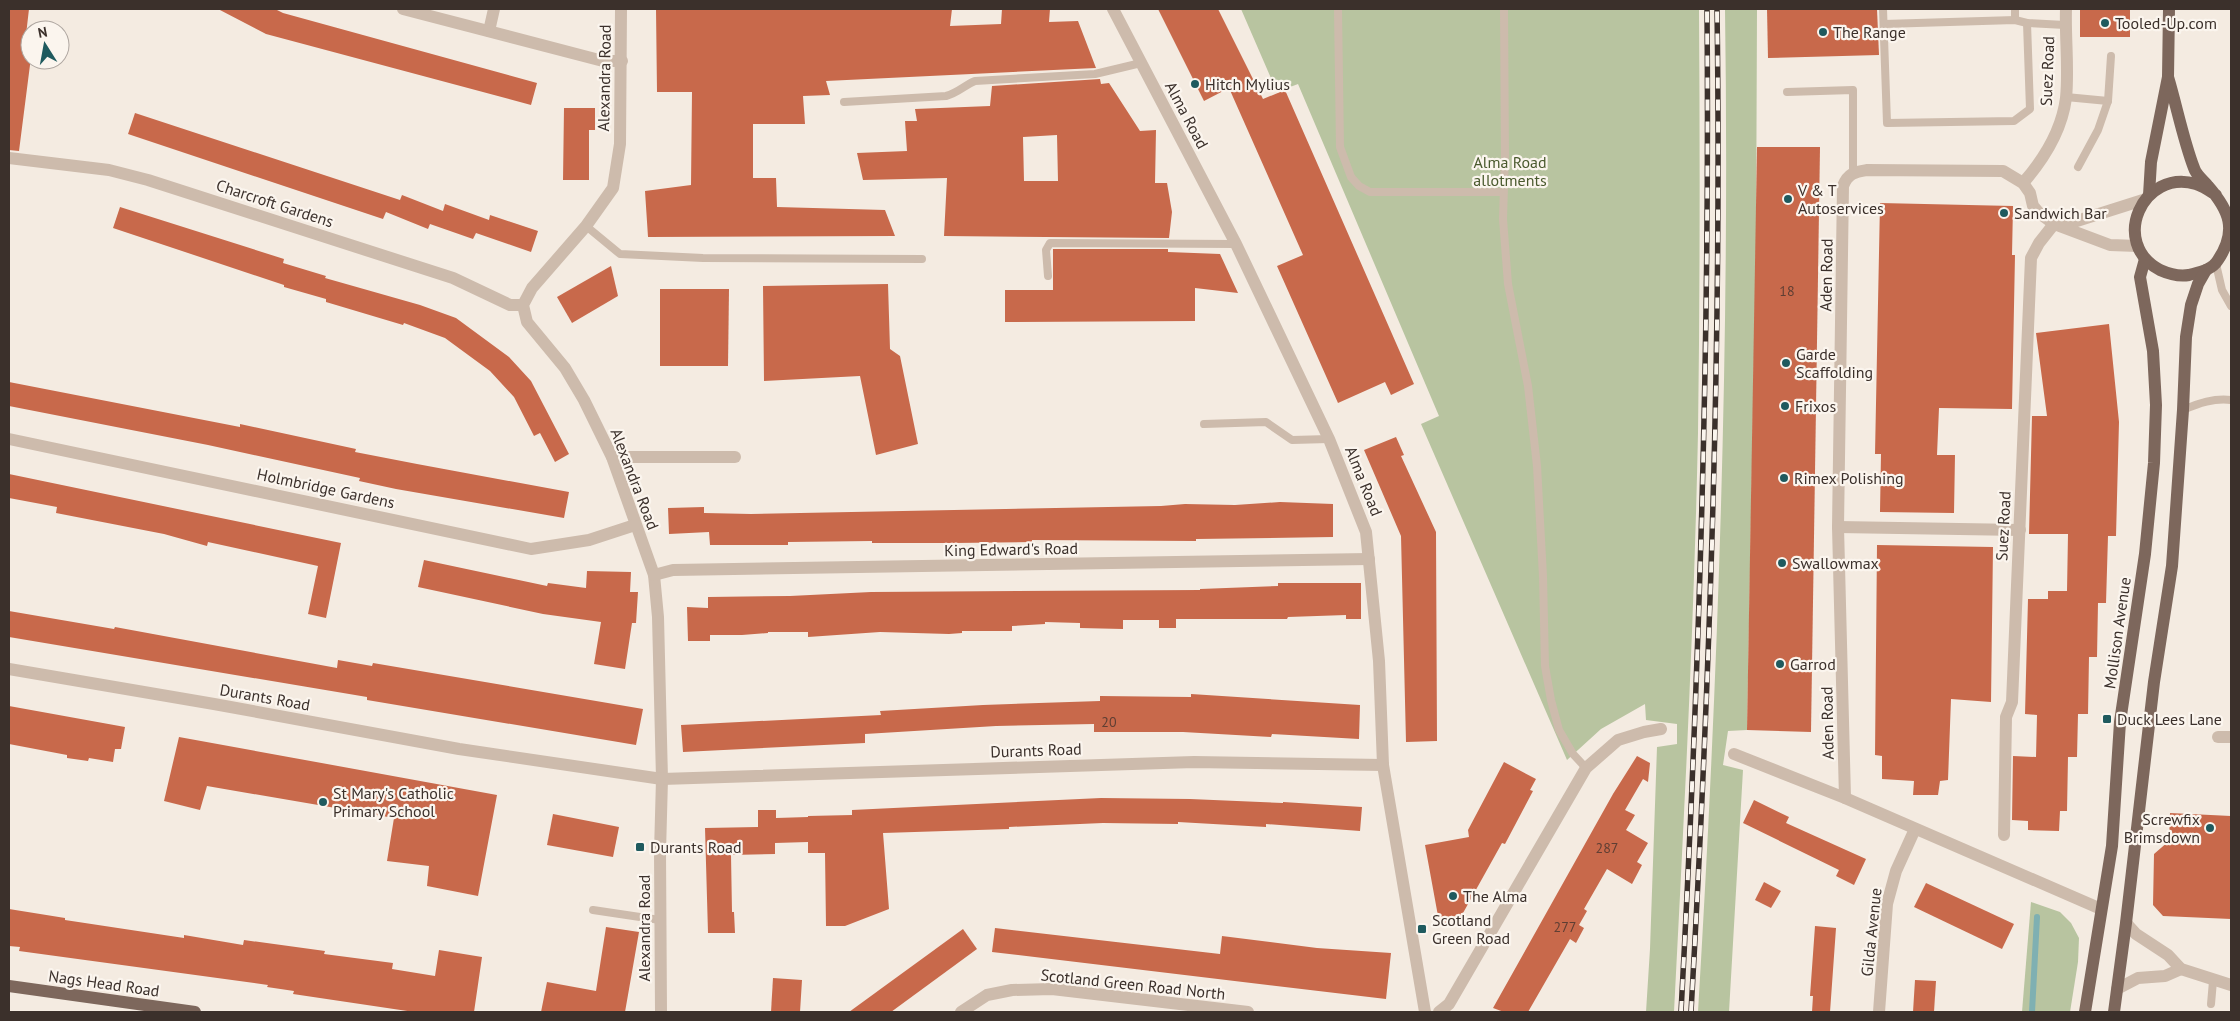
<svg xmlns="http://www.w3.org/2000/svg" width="2240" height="1021" viewBox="0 0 2240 1021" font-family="'PT Sans',sans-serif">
<rect width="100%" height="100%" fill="#f4ebe1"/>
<g fill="#b8c4a0">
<path d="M1241 9H1699C1700 150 1700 291 1698 433 1694 626 1684 819 1674 1012H1646L1650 949 1657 747 1677 744V724L1646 720 1645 704 1601 729 1567 760 1421 424 1439 416 1298 84 1277 92Z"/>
<path d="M1725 9H1757L1756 250 1747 730 1728 731 1723 765 1743 770 1729 1012H1698C1718 678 1730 343 1725 9Z"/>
<path d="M2031 902 2060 912 2071 923 2079 938 2078 962 2070 1012H2022Z"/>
</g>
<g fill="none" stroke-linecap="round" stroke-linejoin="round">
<path stroke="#7fb0b2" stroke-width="6" d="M2032 1012 2037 917"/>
</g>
<g fill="#c8694b" fill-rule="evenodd">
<path d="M9 9H29L24 52H30V65L19 151 9 150Z"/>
<path d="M218 9H275L283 13 537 83 531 105 266 34Z"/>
<path d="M656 9H952L950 26 1001 24 1002 9H1050L1049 22 1078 21 1096 68 826 81 830 95 803 96 805 124H753V178H776L777 207 885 210 895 236 648 237 645 191 691 185 692 92H657Z"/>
<path d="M1158 9H1218L1263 99 1285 90 1414 384 1391 395 1385 382 1338 403 1277 266 1303 255 1229 88 1204 101Z"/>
<path d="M1767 9H1877L1879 55 1768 58Z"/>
<rect x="2080" y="9" width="50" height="28"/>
<path d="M1100 79 1101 84 1109 83 1140 131 1156 130 1155 183H1167L1172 212 1169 238 944 236 947 178 863 180 857 153 907 151 905 121H917L915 109 990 106 992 86ZM1057 135 1058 181H1024L1023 137Z"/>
<path d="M564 108H595V130H589V180H563Z"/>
<path d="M135 113 400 200 402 195 443 211 445 204 489 220 490 215 538 231 531 252 476 233 473 239 430 224 428 229 386 212 383 219 128 134Z"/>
<path d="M1757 147H1820L1811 732 1747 730Z"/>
<path d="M1880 203 2013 206 2012 255H2015L2012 409 1939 408 1937 455H1955L1954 513 1880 512 1881 454H1875Z"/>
<path d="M120 207 284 259 283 263 326 276 325 278 420 305 456 318 509 357 531 381 569 454 555 462 540 433 534 436 514 397 490 371 445 338 404 323 403 325 326 302V299L284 287V285L113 228Z"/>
<path d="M1053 249H1168V252L1220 254 1238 293 1195 288V321L1005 322V290H1053Z"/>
<path d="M611 266 618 296 572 323 557 297Z"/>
<path d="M888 284 890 349 900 356 918 444 876 455 860 376 764 381 763 286Z"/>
<path d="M660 289H729L728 366H660Z"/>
<path d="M2109 324 2119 422 2116 536H2108L2106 603H2098L2097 657H2089L2088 714H2078L2077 757H2068L2067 811H2060L2059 831 2028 830V821L2012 820 2013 756 2036 757 2037 715 2025 714 2028 599H2048V591H2067L2068 534H2029L2032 416H2047L2036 333Z"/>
<path d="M9 382 240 427V424L356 449 355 452 417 464 569 492 564 518 396 489 359 481 360 478 208 445 9 406Z"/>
<path d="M1396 437 1404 455 1401 456 1436 532 1437 741 1406 742 1401 536 1364 450Z"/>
<path d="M9 474 341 543 326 618 308 614 318 566 208 542 207 546 164 534 56 513 57 507 9 498Z"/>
<path d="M1280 502 1333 504V537L1196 539V541L1032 540V542L953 543H872V541L788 542V545H710L709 532 669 534 668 508 704 507V513L751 514 1161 506 1185 504 1235 505Z"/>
<path d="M1877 545 1993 547 1991 702 1951 699 1948 780 1940 781 1938 795H1913L1914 781 1882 779V756L1875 755Z"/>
<path d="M424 560 547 586 548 583 586 588 587 571 631 572 630 592H638L636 623H632L625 669 594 664 601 622 543 614 418 587Z"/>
<path d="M1278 583H1361V619H1346V615L1288 617 1287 619H1176V628H1159V620H1123V629L1080 628V623L1045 622V624L1012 626V631H962V633L949 634 880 632 808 637V632H768V633L742 635H710V641H688L687 607 708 608V597L790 596 871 592 1200 590V589L1278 586Z"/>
<path d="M9 611 114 629 115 627 337 668 338 660 372 666 373 663 643 709 636 745 367 700V697L9 637Z"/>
<path d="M1191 694 1360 705 1359 739 1272 734 1271 737 1183 732H1094V724L996 726 865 734V743L683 752 681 725 881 715 880 711 983 705 1100 701V696L1191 697Z"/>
<path d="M9 706 125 727 121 749H115L113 762 89 758 88 761 67 758V755L9 744Z"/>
<path d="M179 737 497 795 478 896 427 886 429 866 387 861 394 818 207 786 200 810 164 801Z"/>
<path d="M1637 756 1650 763 1648 782 1643 779 1625 810 1635 815 1626 830 1648 843 1637 862 1642 865 1632 884 1607 869 1584 909 1587 911 1579 925 1584 928 1576 943 1570 939 1528 1012H1504L1493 1008 1613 794Z"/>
<path d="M1504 762 1536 779 1530 790 1533 791 1505 844 1502 843 1458 922 1453 925H1446L1441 922 1438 916 1425 845 1469 837 1468 830Z"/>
<path d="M1101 798 1190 799 1283 803V802L1362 807 1360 831 1266 824V827L1178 822V824L1103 823 1009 827V829L883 833 889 909 845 926H826L825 853H808V842L775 843V854L731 855 732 912H734L735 933H708L705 828 758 827V810H776V818L808 817V816L852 815V810Z"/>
<path d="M1754 800 1789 817 1786 823 1866 859 1854 885 1836 876 1839 870 1743 823Z"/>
<path d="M2170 813 2231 816V919L2163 916 2153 905 2154 854 2169 841Z"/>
<path d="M553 814 619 827 613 857 547 845Z"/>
<path d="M1764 882 1781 891 1771 908 1755 900Z"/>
<path d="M1926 883 2014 924 2002 949 1914 907Z"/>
<path d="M9 909 65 918V920L184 938V935L243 945 244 940 325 951 324 954 393 963 392 969 435 976 439 950 482 957 474 1012H414L293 994 294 991 267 987 268 985 19 951 20 947 9 946Z"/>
<path d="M1815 926 1836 928 1830 1012H1812L1813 996H1810Z"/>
<path d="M606 927 639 932 625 1012H541L547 982 596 991Z"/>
<path d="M995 928 1220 954 1222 936 1317 948 1391 953 1386 999 992 952Z"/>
<path d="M963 929 977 949 891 1012H849Z"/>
<path d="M773 978 802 980 800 1012H771Z"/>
<path d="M1915 980 1936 981 1934 1012H1913Z"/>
</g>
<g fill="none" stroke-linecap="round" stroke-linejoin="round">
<g stroke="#cdbbac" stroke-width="8">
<path d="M1338 9 1340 147 1351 177 1359 186 1370 192H1503"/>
<path d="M1504 9 1505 155 1503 219 1508 284 1528 386 1537 466 1543 576 1545 666 1551 700 1559 730 1573 754 1586 768"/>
<path d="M1883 9 1887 123 2014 121 2030 109 2027 23"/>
<path d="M2015 9V20"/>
<path d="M1884 24 2015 20 2027 23 2065 25"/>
<path d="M1787 92 1853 90V172"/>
<path d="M2066 97 2108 101"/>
<path d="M844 102 946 96C958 93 965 85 975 81L1095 74 1141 63"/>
<path d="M2078 167 2098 130 2108 101 2111 56"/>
<path d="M586 226 620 254 703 258 922 259"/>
<path d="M2216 264 2222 290 2231 306"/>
<path d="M1048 276 1046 250 1050 243 1236 244"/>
<path d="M2183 410C2199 403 2214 398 2231 400"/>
<path d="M1204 424 1266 422 1292 440 1329 439"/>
<path d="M593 910 660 920"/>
<path d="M2211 1004 2213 981"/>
</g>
<g stroke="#cdbbac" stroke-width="12">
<path d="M403 9 603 61H622"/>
<path d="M621 9 620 144 613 188 586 226 532 288 523 305 527 322 565 368 584 400 612 457 654 575 658 617 662 779 660 852 661 1012"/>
<path d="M489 31 494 9"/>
<path d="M9 158 109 170 148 180 453 278 510 305H523"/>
<path d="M2023 183C2044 159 2062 129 2066 98 2069 69 2065 38 2066 9"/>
<path d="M2061 226 2143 200"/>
<path d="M9 439 531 549 589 540 635 525"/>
<path d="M612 457H735"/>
<path d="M1838 527 2020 530"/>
<path d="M654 575 673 570 1369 559"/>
<path d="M9 669 214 704 459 749 662 779 1194 762 1383 765"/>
<path d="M2218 737H2231"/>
<path d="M1734 754 1845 798 2101 909"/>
<path d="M1845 798 1838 527 1843 186C1848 173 1855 172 1867 170L2003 171 2023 183 2030 193 2033 206 2039 213 2054 224 2110 245 2138 246"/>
<path d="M2004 835 2006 717 2012 702 2031 258 2039 243 2054 224"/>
<path d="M2126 923 2136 934 2168 955 2181 969 2231 985"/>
<path d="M2117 989 2138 978 2165 976 2181 969"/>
<path d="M961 1012 987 995 1012 990 1052 989 1248 1012"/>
<path d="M1439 1012 1449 1004 1586 768 1618 740 1644 732 1661 729"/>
<path d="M1879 1012 1887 904 1896 871 1915 829"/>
</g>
<path stroke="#cdbbac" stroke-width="12" d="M1113 9 1236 244 1329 439 1366 532 1379 661 1383 765 1425 1012"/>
<g stroke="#7d675c" stroke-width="12">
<path d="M2168 77C2177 107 2183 139 2194 168 2196 175 2203 180 2208 186 2229 210 2238 230 2218 260 2212 270 2200 272 2189 275 2179 277 2169 274 2160 270 2109 243 2143 168 2196 184 2203 186 2210 191 2216 195"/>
<path d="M2149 195 2151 162 2168 77 2169 9"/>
<path d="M9 986 195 1012"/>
<path d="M2085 1012 2112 846 2120 722 2145 554 2154 463 2156 405 2153 351 2140 277 2145 259"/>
<path d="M2114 1012 2126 923 2154 682 2172 566 2183 410 2186 337 2191 305 2198 284 2206 270"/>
</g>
<defs>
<g id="rail">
<path d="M1681 1012C1699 678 1710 344 1707 9"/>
<path d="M1691 1012C1710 678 1722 343 1717 9"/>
</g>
</defs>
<use href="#rail" stroke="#3b302b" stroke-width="5.5"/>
<use href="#rail" stroke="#fbf5ee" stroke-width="4" stroke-dasharray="11" stroke-linecap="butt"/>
</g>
<g fill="#1f5a5e" stroke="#fbf5ee" stroke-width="2">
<circle cx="2105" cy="23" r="5"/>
<circle cx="1823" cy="32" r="5"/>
<circle cx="1195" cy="84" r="5"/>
<circle cx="1788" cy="199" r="5"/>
<circle cx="2004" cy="213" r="5"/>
<circle cx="1786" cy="363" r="5"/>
<circle cx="1785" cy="406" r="5"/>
<circle cx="1784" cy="478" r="5"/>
<circle cx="1782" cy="563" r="5"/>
<circle cx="1780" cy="664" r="5"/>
<rect x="2102" y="714" width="10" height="10" rx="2.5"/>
<circle cx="323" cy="802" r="5"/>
<circle cx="2210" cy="828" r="5"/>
<rect x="635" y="842" width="10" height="10" rx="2.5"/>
<circle cx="1453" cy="896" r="5"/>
<rect x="1417" y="924" width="10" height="10" rx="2.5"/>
</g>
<g text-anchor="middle" stroke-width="4.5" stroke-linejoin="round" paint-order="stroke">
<g font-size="14" fill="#5e3e33">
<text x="1787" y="296">18</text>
<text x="1109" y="727">20</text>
<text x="1607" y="853">287</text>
<text x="1565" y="932">277</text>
</g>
<g font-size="16" fill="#3b302b" stroke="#fbf5ee" text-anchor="start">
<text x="2115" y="29">Tooled-Up.com</text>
<text x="1833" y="38">The Range</text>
<text x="1205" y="90">Hitch Mylius</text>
<text x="1798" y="196">V &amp; T<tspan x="1798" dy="18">Autoservices</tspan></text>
<text x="2014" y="219">Sandwich Bar</text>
<text x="1796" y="360">Garde<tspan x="1796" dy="18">Scaffolding</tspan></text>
<text x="1795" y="412">Frixos</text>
<text x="1794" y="484">Rimex Polishing</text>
<text x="1792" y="569">Swallowmax</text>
<text x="1790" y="670">Garrod</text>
<text x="2117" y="725">Duck Lees Lane</text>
<text x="333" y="799">St Mary's Catholic<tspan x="333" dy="18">Primary School</tspan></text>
<text x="2200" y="825" text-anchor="end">Screwfix<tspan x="2200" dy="18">Brimsdown</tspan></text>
<text x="650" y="853">Durants Road</text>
<text x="1463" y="902">The Alma</text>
<text x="1432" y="926">Scotland<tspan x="1432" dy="18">Green Road</tspan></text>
</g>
<g font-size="16" fill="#3b302b" stroke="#fbf5ee">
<text transform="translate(2047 71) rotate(-88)" y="6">Suez Road</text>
<text transform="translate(604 78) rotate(-89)" y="6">Alexandra Road</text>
<text transform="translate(1187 115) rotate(62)" y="6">Alma Road</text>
<text transform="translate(275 203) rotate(18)" y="6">Charcroft Gardens</text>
<text transform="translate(1826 275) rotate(-89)" y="6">Aden Road</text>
<text transform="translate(635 479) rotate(69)" y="6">Alexandra Road</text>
<text transform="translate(1364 481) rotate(68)" y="6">Alma Road</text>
<text transform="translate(326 488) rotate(12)" y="6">Holmbridge Gardens</text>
<text transform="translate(2003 526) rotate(-87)" y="6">Suez Road</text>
<text transform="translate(1011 549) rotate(-1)" y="6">King Edward's Road</text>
<text transform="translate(2117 633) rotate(-82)" y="6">Mollison Avenue</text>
<text transform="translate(265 697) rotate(10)" y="6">Durants Road</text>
<text transform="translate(1827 723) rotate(-91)" y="6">Aden Road</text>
<text transform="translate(1036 750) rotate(-2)" y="6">Durants Road</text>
<text transform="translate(644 928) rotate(-90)" y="6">Alexandra Road</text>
<text transform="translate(1871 932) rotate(-84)" y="6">Gilda Avenue</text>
<text transform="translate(104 983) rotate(8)" y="6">Nags Head Road</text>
<text transform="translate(1133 984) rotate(6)" y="6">Scotland Green Road North</text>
</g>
<g font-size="16" fill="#4a5a2e" stroke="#fbf5ee">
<text x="1510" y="168">Alma Road<tspan x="1510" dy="18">allotments</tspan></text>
</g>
</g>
<rect width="2240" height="1021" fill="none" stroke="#3b302b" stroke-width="20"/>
<g transform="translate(45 45) rotate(349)"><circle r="24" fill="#fbf5ee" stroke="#aea6a0"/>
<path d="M0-4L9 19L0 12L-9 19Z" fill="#1f5a5e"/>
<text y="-8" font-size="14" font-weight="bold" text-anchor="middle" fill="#3b302b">N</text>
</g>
</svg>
